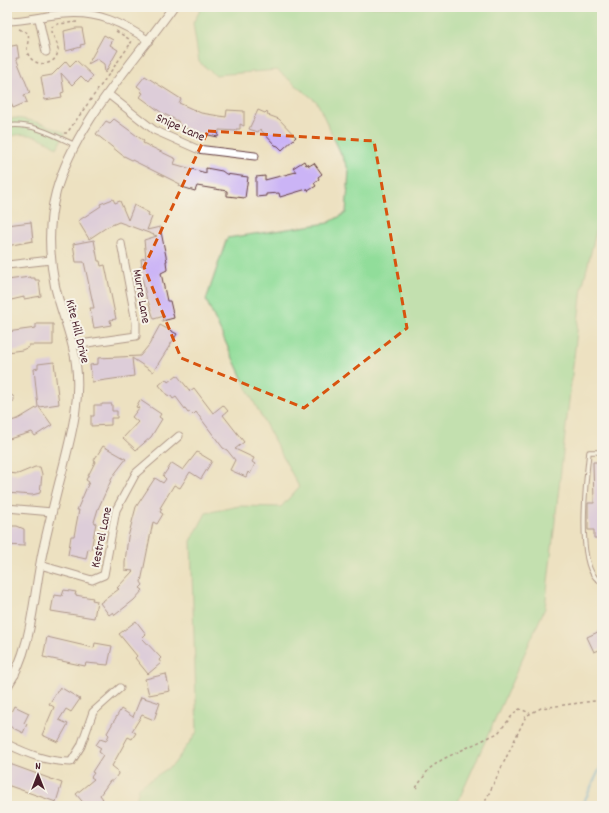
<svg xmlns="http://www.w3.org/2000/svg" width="609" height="813" viewBox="0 0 609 813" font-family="Dekko,sans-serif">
<rect width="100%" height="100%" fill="#f7f3e8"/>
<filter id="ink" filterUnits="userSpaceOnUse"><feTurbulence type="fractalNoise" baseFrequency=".025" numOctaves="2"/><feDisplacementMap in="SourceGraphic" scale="8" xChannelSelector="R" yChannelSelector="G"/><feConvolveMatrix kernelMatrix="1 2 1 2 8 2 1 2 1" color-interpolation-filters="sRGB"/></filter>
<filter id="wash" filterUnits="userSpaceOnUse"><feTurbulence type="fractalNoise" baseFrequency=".012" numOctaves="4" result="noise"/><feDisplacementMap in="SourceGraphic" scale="16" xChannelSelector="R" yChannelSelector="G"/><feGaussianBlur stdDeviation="0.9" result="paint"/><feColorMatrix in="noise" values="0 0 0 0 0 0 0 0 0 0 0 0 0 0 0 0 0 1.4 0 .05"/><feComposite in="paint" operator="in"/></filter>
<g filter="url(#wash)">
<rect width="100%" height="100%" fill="#ede1c1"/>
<g fill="#91dd9a" stroke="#6e7e62">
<path d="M202 7H602V208L582 288 545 608 456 806H135L139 787 173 765 197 732 191 541 206 513 239 506 281 507 299 487 249 393 206 300 227 238 328 223 346 213 349 171 317 102 277 70 215 75 199 62 193 23Z"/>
<path d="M15 118C33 120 48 125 65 133L57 148C43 137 23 130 7 138V119Z"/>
</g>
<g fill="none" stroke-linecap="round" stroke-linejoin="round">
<path stroke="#5ea8d5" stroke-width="2.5" d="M582 806 602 764"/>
</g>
<g id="blocks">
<g fill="#cbb4f6">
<path d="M76 28H82L85 44 80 45 81 47 66 51 64 31Z"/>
<path d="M104 35 113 40 110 45 118 50 105 73 104 64 97 59 88 64Z"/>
<path d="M17 45 19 58H16L30 93 24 95 27 102 13 108 7 93V47Z"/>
<path d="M76 60 93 76 88 83 81 76 72 85 61 73 64 92 61 93 62 97 45 100 41 77 52 75 66 61 70 66Z"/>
<path d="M145 76 181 99 179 103 201 113 226 117 227 110 244 111V126L240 124V129H236V131L219 130 218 137 194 132 179 125 178 121 162 113 140 97 143 93 141 92 142 90 137 86Z"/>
<path d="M258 110 265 113 267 111 268 115 279 119 296 137 282 150 278 146 275 145 260 129 258 132 249 129Z"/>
<path d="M114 119 144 141 143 143 176 159 174 164 206 173V168L222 171 226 174 248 177 245 198 227 196V191L197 186 195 191 179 186 180 184 122 155 96 134 106 121 110 123Z"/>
<path d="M304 161 306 165 308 164 309 166 314 163 322 174 318 177 319 179 314 183 316 186 308 191 307 189 280 197 279 193 266 194V196L256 197V177L265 176V180L296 172 293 168Z"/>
<path d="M113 199 115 203 120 201 128 220 134 205 149 213 148 215 152 217 147 230 160 227 167 261H166L167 270 161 273 167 301H170L174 318 162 321 164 316 154 319 148 301H147L140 267H142L141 259 146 258 144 240 157 236 119 222 107 227 89 239 78 221 101 206 100 204Z"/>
<path d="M31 222 33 241 7 246V225Z"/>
<path d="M94 240 98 261H100L101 266 105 265 116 319 110 320 111 325 94 328 90 308H94L84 262H76L73 244Z"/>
<path d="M30 277 31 278H35V280H39L41 296 24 299V297L7 301V280Z"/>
<path d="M36 324H53V345H29V347L22 350 7 352V332L36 328Z"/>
<path d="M160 325 177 334 153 372 132 358 134 376 92 382 90 365 98 364V358L140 356 149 345Z"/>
<path d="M54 362 59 404 39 407 52 425 35 436 32 432 9 439 7 438V422L18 419 38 407 34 369 38 368V364Z"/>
<path d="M177 375 190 391 194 388 213 413 223 405 228 411 223 415 244 442 235 449 254 458 252 462 255 464 250 474 248 472 246 477 230 470 235 460 227 450 223 448 196 412 193 415 190 412 188 413 176 397 173 399 171 396 167 395 159 385 166 379 168 382Z"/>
<path d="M140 400 161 414 159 417 162 419 151 437 136 450 123 438 138 422 132 417 139 408 136 407Z"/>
<path d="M102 404H112V411H117V418H111V425L91 426V416H94V405H102Z"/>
<path d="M103 446 126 459 113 476 98 509 94 522 96 523 91 550 88 549 86 559 68 555 71 536H74L79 510H77L89 482 86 480 95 462 94 460Z"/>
<path d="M197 452 212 461 201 479 190 472 180 488 174 485 160 508 162 509 160 512 163 514 157 524 153 522 141 582 143 585 140 588 143 590 134 600 115 615 113 612 109 615 100 603 119 589 117 588 133 571 125 570V562L128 537 136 507 155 478 163 483 166 479 163 476 172 463 183 470Z"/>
<path d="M593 462H602V538H594V530H588V503H594Z"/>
<path d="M35 467H40L42 474 40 493 32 495 7 493V473L18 474Z"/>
<path d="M7 526H17L24 529V546L7 545Z"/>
<path d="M64 590 76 592 75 595 93 598 92 600 97 601 94 618 51 611 54 595 62 596Z"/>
<path d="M136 621 146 634 142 638 161 658 159 660 161 663 148 674 135 658 137 656 119 634Z"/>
<path d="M600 631 602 649 594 652 587 637Z"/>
<path d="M47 637 94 648 95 643 112 646 108 665 86 663 85 666 43 657Z"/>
<path d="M166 674 170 691 149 695 145 679Z"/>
<path d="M60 687 80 699 71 712 66 709 59 720 68 724 58 742 42 735 54 707 49 704Z"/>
<path d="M141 697 160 703 154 720 142 715 132 731 136 733 132 739 128 737 112 766 117 770 118 774 113 781H110L100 795 103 799 94 806H86L76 794 94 779 91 777 94 773 92 772 103 755 99 752 101 748 96 745 100 739 106 741 109 735 107 733 121 709 133 717Z"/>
<path d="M14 706 29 713 24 723 27 724 23 733 7 725V720Z"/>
<path d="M7 763 62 783 56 802 7 785Z"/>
</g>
</g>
</g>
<g filter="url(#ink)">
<use href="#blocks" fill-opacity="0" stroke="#623c42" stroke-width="1"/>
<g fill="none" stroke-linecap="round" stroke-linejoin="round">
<defs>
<g id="service">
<path d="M7 126C31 122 54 135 75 145"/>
<path d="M602 452H589C586 478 577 558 595 577 596 579 600 581 602 582"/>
</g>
<g id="minor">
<path d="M39 19 46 52"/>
<path d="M7 21C27 21 46 15 65 14 97 11 123 23 149 41"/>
<path d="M108 94 154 130 197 149 255 156"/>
<path d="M7 265 51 260"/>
<path d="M73 345 136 336V322L121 243"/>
<path d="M7 400 10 399"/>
<path d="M7 508 52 512"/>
<path d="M40 565 92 580 104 575 116 510 136 473 179 436"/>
<path d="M7 669 15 675"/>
<path d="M7 744C28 754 47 762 71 762L81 746 93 712 120 688"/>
</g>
<path id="tertiary" d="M7 687C33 648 33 596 43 550 49 524 55 498 62 472 71 436 81 401 76 364 73 337 61 313 55 286 49 256 48 222 56 192 75 123 133 64 173 7"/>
</defs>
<use href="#service" stroke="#623c42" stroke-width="5.5"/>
<use href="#minor" stroke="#623c42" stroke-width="9"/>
<use href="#tertiary" stroke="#623c42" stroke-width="10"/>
<g stroke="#623c42" stroke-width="1.5" stroke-dasharray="3 3" stroke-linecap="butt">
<path d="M19 29 28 33C30 40 25 47 28 54 34 68 57 67 58 50 58 43 54 38 51 32L52 27 58 24 77 22"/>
<path d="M116 31 129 39 131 43 133 39"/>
<path d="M64 133H67L131 43"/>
<path d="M416 788 429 769 443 759 498 733 516 711 520 709 530 713"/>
<path d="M483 806 526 716 541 708 602 700"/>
</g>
<use href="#service" stroke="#fff" stroke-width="3.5"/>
<use href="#minor" stroke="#fff" stroke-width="7"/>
<use href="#tertiary" stroke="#fff" stroke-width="8"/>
</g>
</g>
<path d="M0 0H609V813H0ZM208 131 374 141 407 328 304 408 181 358 144 267Z" fill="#ede1c1" fill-opacity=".55" fill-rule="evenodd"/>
<path fill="none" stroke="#d8530f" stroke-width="3" stroke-dasharray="8 5" stroke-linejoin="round" d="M208 131 374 141 407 328 304 408 181 358 144 267Z"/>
<g text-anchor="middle" stroke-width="4" stroke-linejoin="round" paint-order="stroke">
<g font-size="13" fill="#4a1f2b" stroke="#f7f3e8">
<text transform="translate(181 126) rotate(24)" y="5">Snipe Lane</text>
<text transform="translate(143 296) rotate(80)" y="5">Murre Lane</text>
<text transform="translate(79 331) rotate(76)" y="5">Kite Hill Drive</text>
<text transform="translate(100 537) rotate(-78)" y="5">Kestrel Lane</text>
</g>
</g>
<rect width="609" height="813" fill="none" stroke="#f7f3e8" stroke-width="24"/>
<g transform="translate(38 775)" stroke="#f7f3e8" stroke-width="3" paint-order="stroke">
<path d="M0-3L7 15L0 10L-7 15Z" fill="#4a1f2b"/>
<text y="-6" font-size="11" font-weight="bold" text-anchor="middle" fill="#4a1f2b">N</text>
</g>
</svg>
